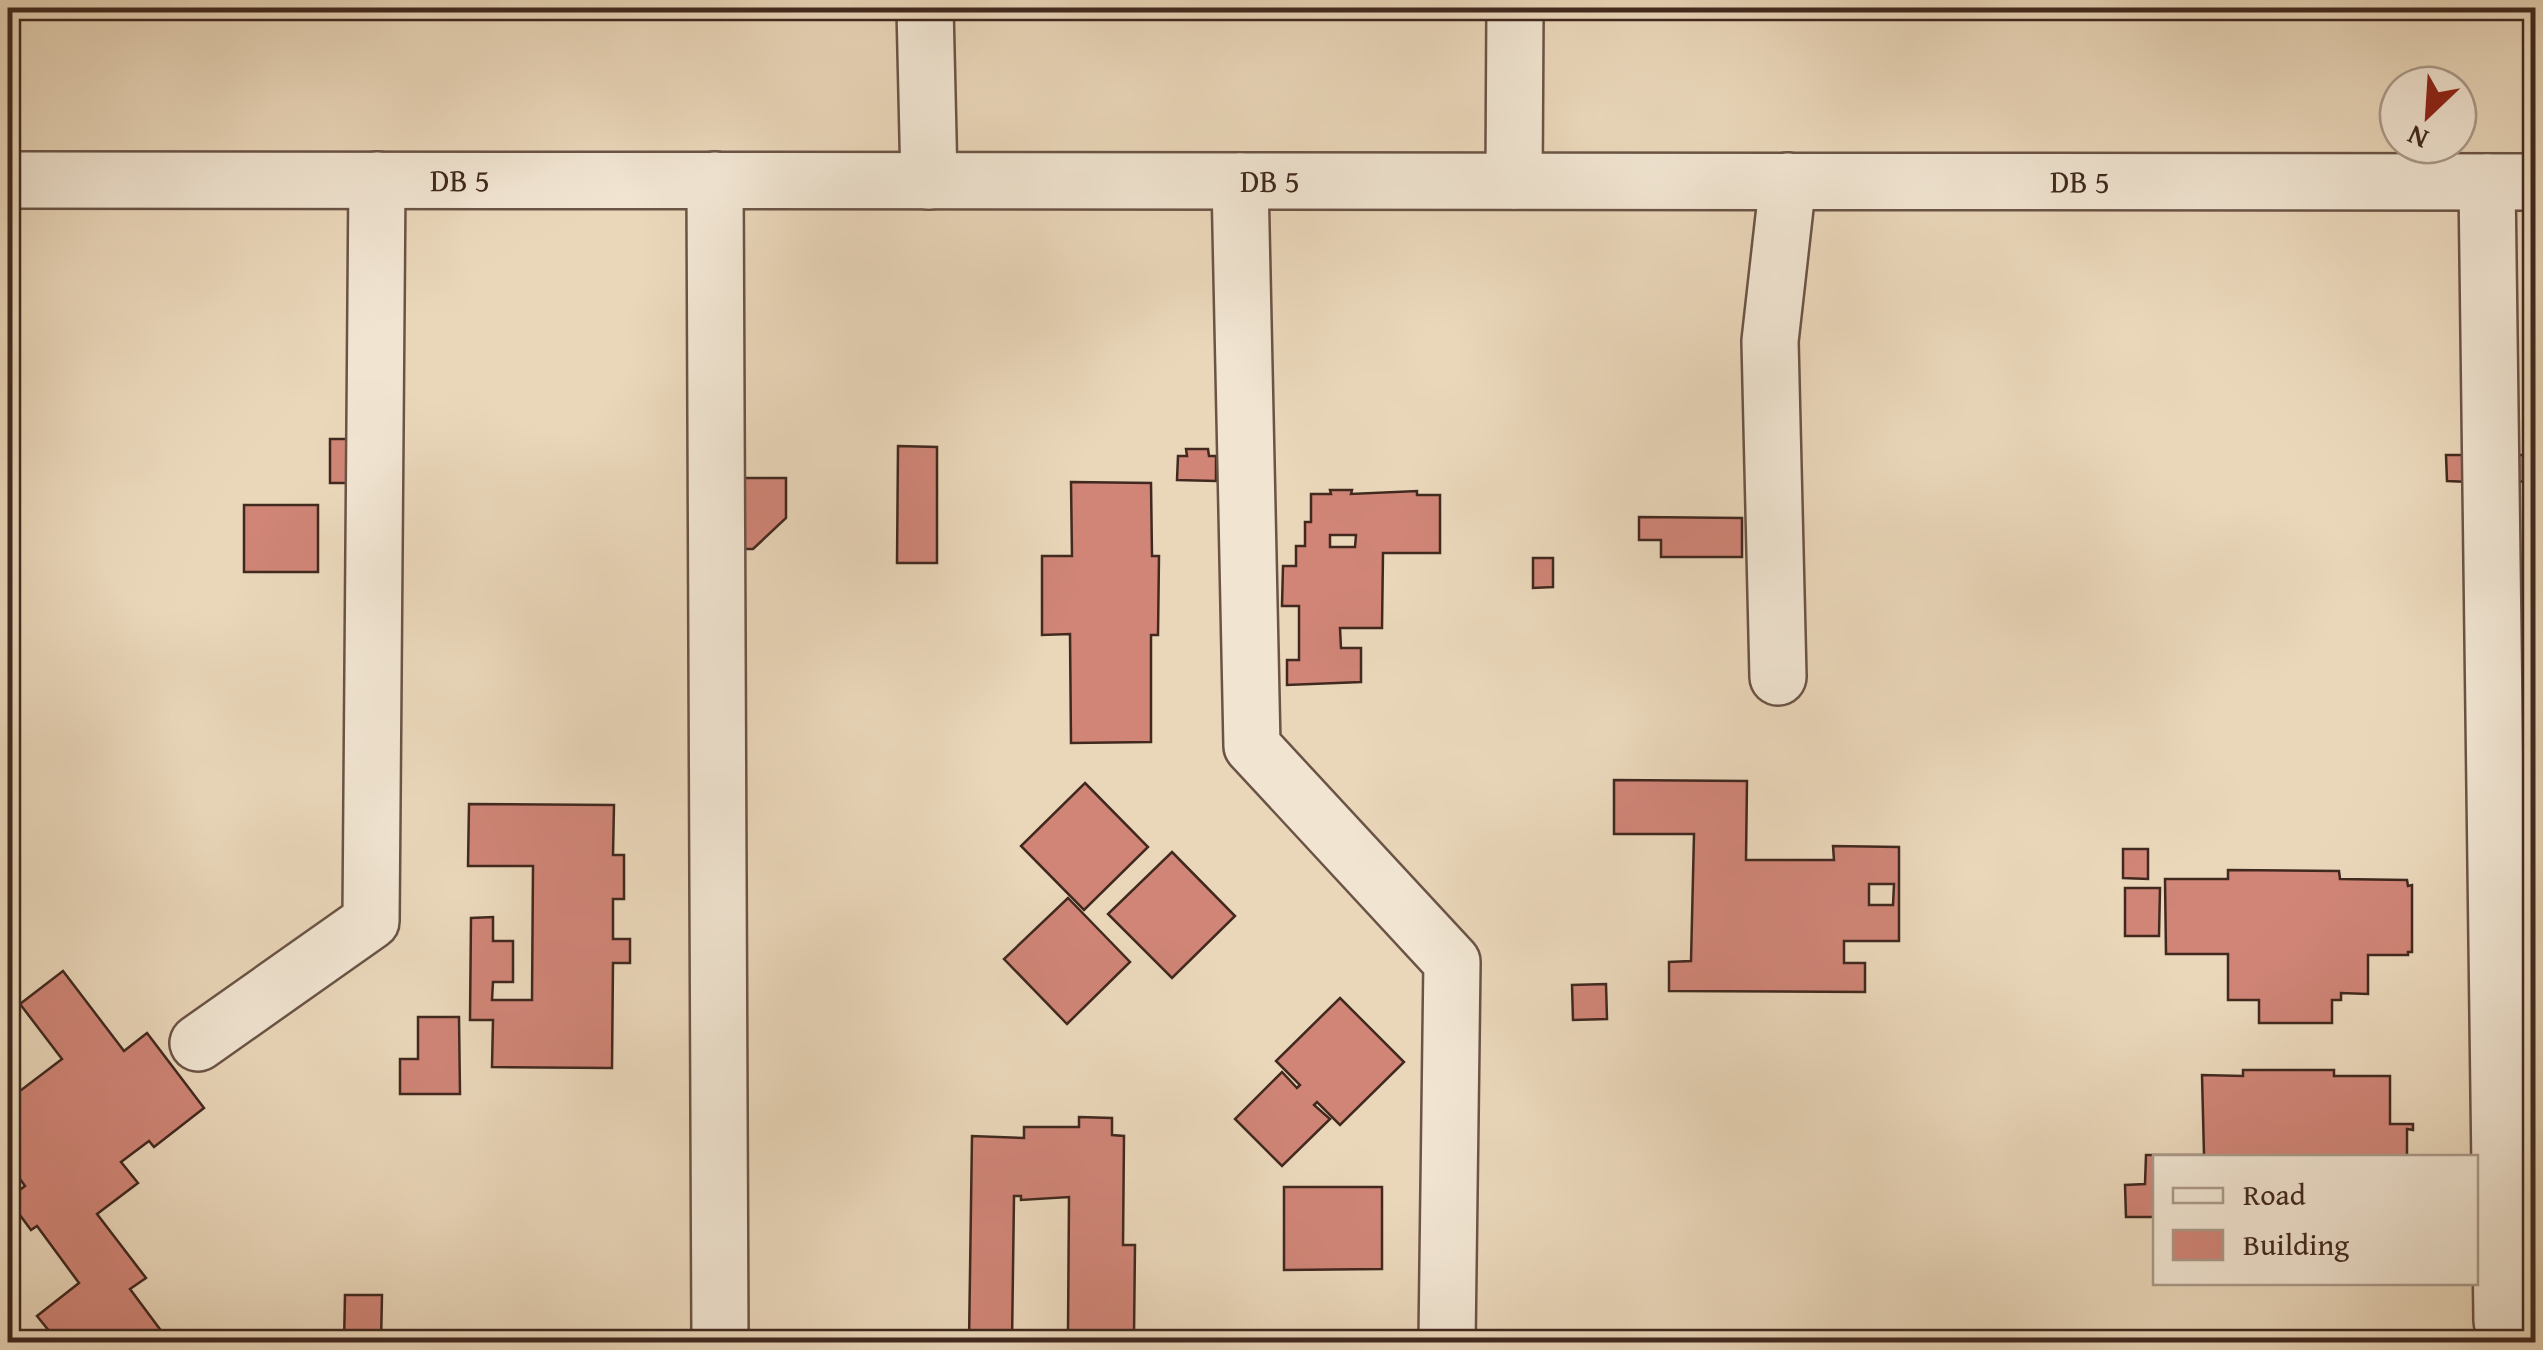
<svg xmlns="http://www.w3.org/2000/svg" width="2543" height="1350" viewBox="0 0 2543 1350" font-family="'Gentium Book Plus',serif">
<rect width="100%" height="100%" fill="#ead7ba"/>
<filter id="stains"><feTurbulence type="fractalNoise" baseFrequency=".002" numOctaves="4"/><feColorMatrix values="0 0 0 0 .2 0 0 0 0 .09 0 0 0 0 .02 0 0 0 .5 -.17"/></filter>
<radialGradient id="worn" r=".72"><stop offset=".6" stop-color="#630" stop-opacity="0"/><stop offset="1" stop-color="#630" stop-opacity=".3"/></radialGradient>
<g fill="#d08577" stroke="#41291f" stroke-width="2.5" fill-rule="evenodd">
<rect x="330" y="439" width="26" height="44"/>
<path d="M898 446 937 447V563H897Z"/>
<path d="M1186 449H1208L1209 456H1216V481L1177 480 1178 456H1187Z"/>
<path d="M2446 455H2469V482L2447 481Z"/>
<path d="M2505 455H2536V482L2504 481Z"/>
<path d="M744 478H786V518L753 549H737L744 511Z"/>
<path d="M1071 482 1151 483 1152 556H1159L1158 635H1151V742L1071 743 1070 634 1042 635V556H1072Z"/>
<path d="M1330 490H1352L1351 494 1417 491V495H1440V553H1383L1382 628H1340L1341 648H1361V682L1287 685V660H1299V606H1282L1283 566H1296V546H1305V522H1311V494H1331ZM1330 535H1356L1355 547H1330Z"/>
<rect x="244" y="505" width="74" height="67"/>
<path d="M1639 517 1742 518V557H1661V540H1639Z"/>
<path d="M1533 558H1553V587L1533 588Z"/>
<path d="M1614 780 1747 781 1746 860H1834L1833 846 1899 847V941H1844V963H1865V992L1669 991V962L1691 961 1694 834H1614ZM1869 884H1894L1893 905H1869Z"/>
<path d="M1085 783 1148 847 1084 910 1021 846Z"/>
<path d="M469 804 614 805 613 855H624V899H613V939H630V963H613L612 1068 492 1067 493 1020H470L471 918 493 917V941H513V982H493L492 1000H532L533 866H468Z"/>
<path d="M2123 849H2148V879L2123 878Z"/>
<path d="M1172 852 1235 916 1172 978 1108 914Z"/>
<path d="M2228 870 2339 871 2340 879 2407 880 2408 886 2412 885V952H2408V955H2368V994L2341 993V1000H2332V1023H2259V1000H2228V954H2166L2165 879H2228Z"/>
<path d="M2125 888H2160L2159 936H2125Z"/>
<path d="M1068 898 1130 962 1067 1024 1004 959Z"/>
<path d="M63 971 124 1051 147 1033 204 1108 154 1147 149 1141 121 1162 138 1183 97 1214 146 1278 130 1289 165 1336 156 1342H58L37 1316 79 1283 37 1226 31 1230 8 1199 25 1186 8 1162V1100L62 1059 20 1004Z"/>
<path d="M1606 984 1607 1019 1573 1020 1572 985Z"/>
<path d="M1340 998 1404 1062 1340 1125 1317 1102 1314 1105 1330 1119 1282 1166 1235 1119 1282 1072 1297 1088 1300 1085 1276 1061Z"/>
<path d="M418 1017H459L460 1094H400V1059H418Z"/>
<path d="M2243 1070H2334V1076H2390V1124H2413V1130L2407 1129V1158H2156V1217H2126L2125 1185 2145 1184 2146 1155H2204L2202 1075 2243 1076Z"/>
<path d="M1079 1117 1112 1118V1135L1124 1136 1123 1245H1135L1134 1334H1120V1342H1075L1076 1333H1068L1069 1197 1021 1200V1196H1014L1012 1342H969L972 1136 1024 1138V1127H1079Z"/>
<path d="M1284 1187H1382V1269L1284 1270Z"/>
<path d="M345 1295H382L381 1342H344Z"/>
</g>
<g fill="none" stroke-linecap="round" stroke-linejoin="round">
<defs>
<g id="minor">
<path d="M925 8 929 181"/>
<path id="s1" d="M8 180 2536 182"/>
<path d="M715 180 720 1342"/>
<path d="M1240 181 1252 746 1452 962 1447 1342"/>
<path d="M1514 181 1515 8"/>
<path d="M2487 182 2502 1321"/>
<path d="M1778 677 1770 341 1788 181"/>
<path d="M198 1043 371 921 377 180"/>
</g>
</defs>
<use href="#minor" stroke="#6b5446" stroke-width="60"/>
<use href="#minor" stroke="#f1e5d2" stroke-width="55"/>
</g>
<g text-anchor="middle" stroke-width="8" stroke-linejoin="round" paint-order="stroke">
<g font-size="32" fill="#41291f" stroke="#f1e5d2">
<text dy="11" stroke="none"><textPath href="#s1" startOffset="452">DB 5</textPath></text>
<text dy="11" stroke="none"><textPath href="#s1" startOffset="1262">DB 5</textPath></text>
<text dy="11" stroke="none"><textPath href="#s1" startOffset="2072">DB 5</textPath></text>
</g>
</g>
<rect width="2543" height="1350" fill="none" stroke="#ead7ba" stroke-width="40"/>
<rect x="10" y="10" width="2523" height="1330" fill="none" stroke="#41291f" stroke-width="5"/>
<rect x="20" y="20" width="2503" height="1310" fill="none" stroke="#41291f" stroke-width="2.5"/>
<rect x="2153" y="1155" width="325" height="130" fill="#f1e5d2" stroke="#ab9a8a" stroke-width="2.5"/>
<rect x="2173" y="1188" width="50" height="15" fill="#f1e5d2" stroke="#ab9a8a" stroke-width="2.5"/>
<text x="2243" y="1205" font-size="30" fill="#41291f">Road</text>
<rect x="2173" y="1230" width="50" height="30" fill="#d08577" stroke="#ab9a8a" stroke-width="2.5"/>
<text x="2243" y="1255" font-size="30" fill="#41291f">Building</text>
<g transform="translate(2428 115) rotate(205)"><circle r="48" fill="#f1e5d2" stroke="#ab9a8a" stroke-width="2.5"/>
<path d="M0-8L18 38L0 25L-18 38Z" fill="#8f2418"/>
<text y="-15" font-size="28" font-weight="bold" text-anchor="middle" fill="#41291f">N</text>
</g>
<rect width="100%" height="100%" filter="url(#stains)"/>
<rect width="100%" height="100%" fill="url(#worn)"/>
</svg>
